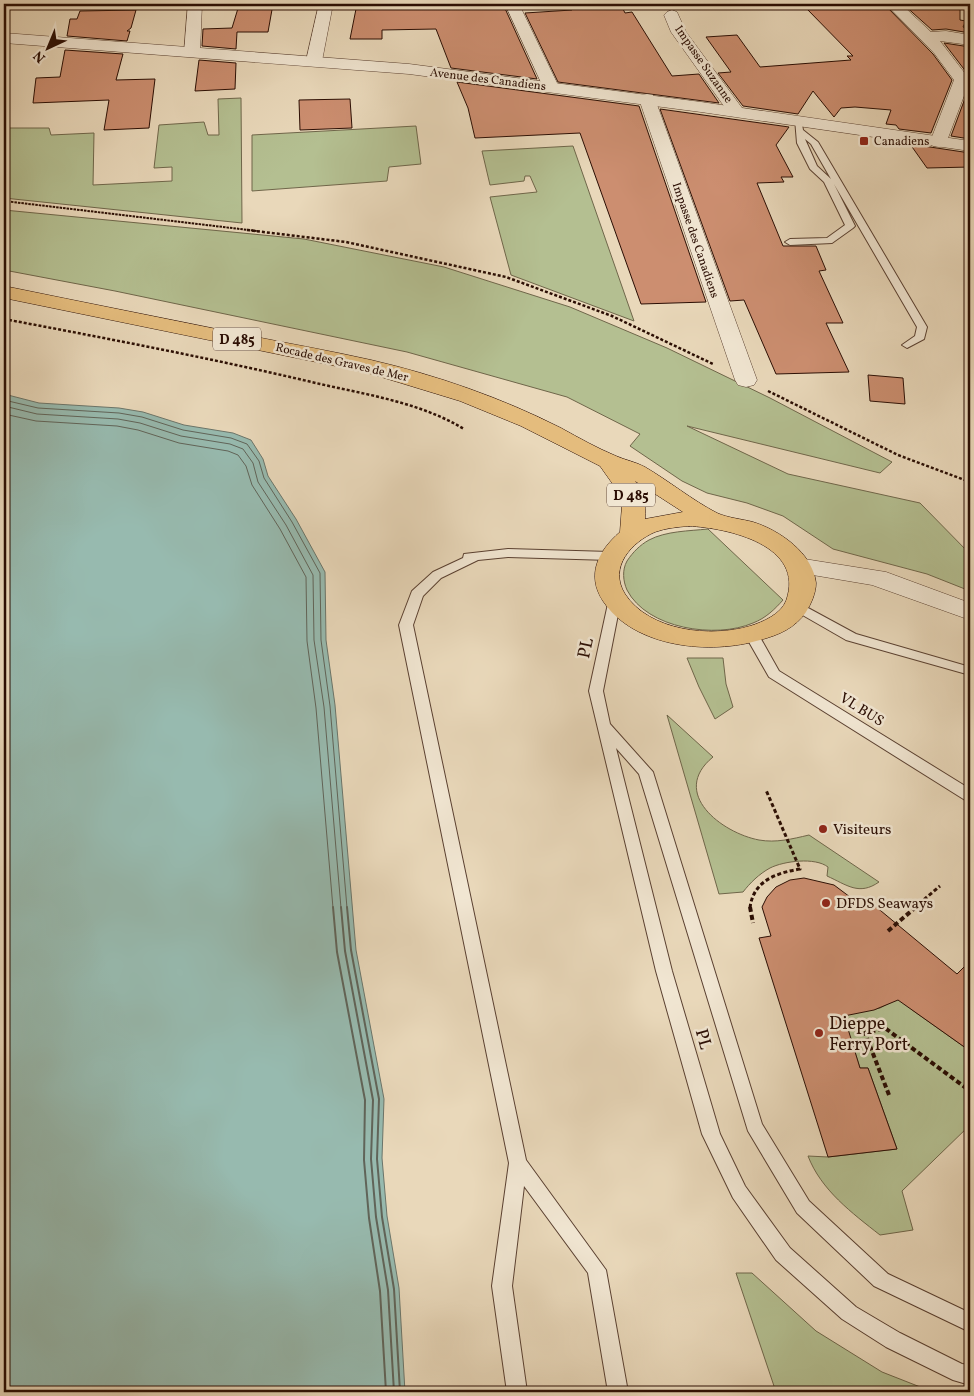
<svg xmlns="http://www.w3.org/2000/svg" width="974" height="1396" viewBox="0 0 974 1396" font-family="Vollkorn,serif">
<rect width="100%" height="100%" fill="#e9d8ba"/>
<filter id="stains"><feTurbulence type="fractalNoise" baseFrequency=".004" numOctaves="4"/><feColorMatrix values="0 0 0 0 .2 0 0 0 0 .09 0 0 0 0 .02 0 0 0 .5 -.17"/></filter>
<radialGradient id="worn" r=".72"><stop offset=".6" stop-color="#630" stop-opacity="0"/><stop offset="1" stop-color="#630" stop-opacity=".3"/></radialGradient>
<g fill="#b4bf91" stroke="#6f664a">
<path d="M241 98 242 223 4 198V128H49L51 135 94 133 93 185 172 181V167L154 168 159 125 204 122 208 135H219L218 99Z"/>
<path d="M416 126 421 164 389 167 387 181 252 191V135Z"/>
<path d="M573 146 634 321 511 275 490 197 537 192 530 176H525L524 181 490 185 482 151Z"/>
<path d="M4 210 304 239 444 267 570 307 667 348 770 398 892 462 880 473 687 426 788 474 920 503 970 554V591L927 574 833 549 783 516 747 503 707 493 682 481 630 446 640 434 567 397 407 352 115 291 4 270Z"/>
<path d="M708 529 783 600C775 609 766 618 753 623 716 639 647 629 627 590 623 581 622 570 627 561 633 552 640 545 649 540 666 531 689 531 708 529Z"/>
<path d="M687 658H723L726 684 733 707 715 719 699 687Z"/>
<path d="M667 715 713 757C669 793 722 833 759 840 776 843 792 839 809 835L879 882C859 896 847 885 827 876L828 867C815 857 784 861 770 868 759 874 750 883 743 892L719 894Z"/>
<path d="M908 993 911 1009 970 1051V1125L902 1191 913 1230 880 1235C852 1213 821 1190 808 1156L828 1157 897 1149 868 1068H860L843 1015 880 1008Z"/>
<path d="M736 1273H752L816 1331 882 1372 933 1392H776Z"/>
</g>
<path fill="#97baaf" stroke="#6b756a" d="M4 394 39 403 119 408 143 412 184 425 233 433 251 440 263 459 268 476 296 519 325 572 326 640 335 705 356 950 384 1099 382 1158 387 1216 399 1288 405 1392H4Z"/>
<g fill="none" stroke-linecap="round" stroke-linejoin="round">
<g stroke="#606459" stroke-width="1">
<path d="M4 400 38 408 119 413 142 417 183 430 231 438 247 444 259 461 264 478 292 522 320 573 321 640 330 706 347 908"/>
<path d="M4 406 37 414 118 419 140 423 181 436 230 444 243 449 253 463 258 482 286 525 313 575 314 640 324 707 341 908"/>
<path d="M4 414 36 421 117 426 138 430 179 443 228 451 238 455 246 466 252 485 280 529 306 577 307 641 316 708 333 908"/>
</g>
<g stroke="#606459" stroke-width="2">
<path d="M333 907 337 952 365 1100 364 1160 369 1218 380 1291 386 1392"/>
<path d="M341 907 345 951 373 1100 371 1159 376 1217 388 1290 394 1392"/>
<path d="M347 907 351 950 379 1099 377 1159 382 1217 394 1289 400 1392"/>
</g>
</g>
<g fill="#cc8e70" stroke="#2a0d03">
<path d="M245 4H273L268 32H237L236 49 202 46 203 29 232 28 239 5Z"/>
<path d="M357 4H430L431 6 503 4 537 79 451 68 436 29 382 30V39H350Z"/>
<path d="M884 4 933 54 952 80 931 133 899 129 896 125 886 124 891 110 855 107 841 108 834 117 813 91 798 114 743 106 718 73 731 72 706 37 737 35 760 67 851 60 847 56H853L806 8Z"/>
<path d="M903 4H960V20L966 21 963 27 970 30V33L946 29 932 30Z"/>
<path d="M621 5 625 13 632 12 672 76 699 74 719 103 558 82 525 13 572 10 571 7Z"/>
<path d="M136 10 131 28 127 31H130L127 41 67 36 70 19H77L80 11Z"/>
<path d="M944 43 970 47V77Z"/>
<path d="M65 50 123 54 116 80 155 79 149 128 104 130 109 100 33 103 36 78 60 77Z"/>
<path d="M199 60 236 63 235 89 195 91Z"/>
<path d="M457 82 639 106 706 302 641 304 580 133 475 138 468 108Z"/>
<path d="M970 85V139L951 136Z"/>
<path d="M350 99 352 128 300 130 299 100Z"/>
<path d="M660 109 789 127 776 145 793 177H781L784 182 757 183 783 246H816L826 270 819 271 843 323H826L849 372 776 374 744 300 730 301Z"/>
<path d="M910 144 970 153V167L927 168Z"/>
<path d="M868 375 903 378 905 404 870 401Z"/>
<path d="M804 878 834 885 862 906 869 901 957 974 970 961V1051L898 1000 874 1010 844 1016 860 1068H868L897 1149 828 1157 759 938 771 936 762 907 767 897 776 887 790 880Z"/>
</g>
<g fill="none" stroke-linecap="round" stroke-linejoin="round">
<defs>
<g id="service">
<path d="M795 119H801L803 130 818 142 927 327 924 339 907 348 902 345 915 336 917 327 834 184 855 226 853 228 832 243 790 245 785 242 790 239 827 238 845 225 824 182 810 169 797 143ZM805 139 811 144 831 179 817 166Z"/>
<path d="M508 549 610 552 616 556 610 560 508 557 478 560 441 578 423 596 413 625 526 1160 606 1270 628 1392H608L588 1273 524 1186 512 1286 527 1392H507L492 1286 509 1163 399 625 412 591 433 572 463 558 464 554Z"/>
<path d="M615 595 621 599 603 691 610 724 653 772 762 1124 809 1201 888 1274 970 1313V1332L874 1286 797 1213 748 1131 639 774 616 748 672 971 720 1134 745 1186 790 1248 856 1307 900 1333 962 1364 970 1365V1385L953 1380 886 1347 842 1319 776 1260 733 1198 702 1134 656 971 589 691 609 599Z"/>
<path d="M797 602 856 634 970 667V675L846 640 792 609 791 606 792 603Z"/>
<path d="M752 631 757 632 779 671 970 789V801L965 800 769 677 745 635Z"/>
</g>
<g id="minor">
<path d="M188 4H202L200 53 198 56H186L184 53Z"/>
<path d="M319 4H333L322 61 320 64H308L306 61Z"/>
<path d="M505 4H519L559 87 557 90H545L543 87Z"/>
<path d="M886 4H901L931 32 946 31 970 35V45L940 41 970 80 945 146 939 147 933 146 930 142 954 80 934 53Z"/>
<path d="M672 10 677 12 686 32 745 112 743 116H731L671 32 664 15 667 12Z"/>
<path d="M647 94 653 95 655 99 757 380 754 385 746 387 738 385 735 380 639 99 641 95Z"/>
</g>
<g id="tertiary">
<path d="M4 33 409 64 701 102 970 141V151L701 112 409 74 4 43Z"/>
<path d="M798 558 886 572 970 603V620L872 585 789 571 785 566 789 561Z"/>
</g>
<path id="primary" d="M4 286C86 303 168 319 251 336 291 344 331 351 371 360 436 375 502 398 561 428 579 438 597 448 616 456 625 460 636 462 645 467 669 481 692 500 717 513 728 518 742 519 753 522 779 530 813 553 816 583 816 593 811 604 806 612 795 628 779 635 760 640 711 655 634 648 603 601 586 575 598 551 620 532L622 505 617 490 600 466 521 426 460 401 365 372 4 298ZM635 481 683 512 645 519C646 504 644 494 635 481ZM689 526C728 528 806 545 786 601 781 614 763 622 750 626 711 638 649 631 625 594 608 567 632 542 655 532 666 528 678 527 689 526Z"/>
</defs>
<use href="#service" stroke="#5a4031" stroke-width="2"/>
<use href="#minor" stroke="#5a4031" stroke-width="1"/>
<use href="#tertiary" stroke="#5a4031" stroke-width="1"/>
<use href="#primary" stroke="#2a0d03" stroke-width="1"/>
<path stroke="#2a0d03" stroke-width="2" stroke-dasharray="2.5 1" stroke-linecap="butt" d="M4 201 257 231"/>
<g stroke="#2a0d03" stroke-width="2.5" stroke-dasharray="3 2" stroke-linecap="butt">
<path d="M247 230 346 242 506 277 612 316 713 364"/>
<path d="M4 319C110 339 215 359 320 384 369 395 421 403 464 429"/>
<path d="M768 391 898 455 970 482"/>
</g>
<g stroke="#2a0d03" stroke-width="3" stroke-dasharray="4 2.5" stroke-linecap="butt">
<path d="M750 908C753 881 776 873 800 869L766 790"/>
<path d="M914 908 940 886"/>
</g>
<g stroke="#2a0d03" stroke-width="4" stroke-dasharray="5 3" stroke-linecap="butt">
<path d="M750 907 753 923"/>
<path d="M888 931 916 907"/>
<path d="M889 1095 865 1033 885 1028 970 1091"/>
</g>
<use href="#service" fill="#f1e6d2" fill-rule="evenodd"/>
<use href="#minor" fill="#f1e6d2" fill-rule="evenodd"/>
<use href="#tertiary" fill="#f1e6d2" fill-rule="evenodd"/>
<use href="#primary" fill="#e4bc7d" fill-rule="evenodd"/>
</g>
<g fill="#8f2418" stroke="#f1e6d2" stroke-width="2">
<rect x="859" y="136" width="10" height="10" rx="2.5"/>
<circle cx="823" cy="829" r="5"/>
<circle cx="826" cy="903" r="5"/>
<circle cx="819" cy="1033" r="5"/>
</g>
<g text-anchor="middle" stroke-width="5" stroke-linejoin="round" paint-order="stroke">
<g font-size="12" fill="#2a0d03" stroke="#f1e6d2">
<text transform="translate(704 64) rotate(55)" y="4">Impasse Suzanne</text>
<text transform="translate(488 79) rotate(7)" y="4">Avenue des Canadiens</text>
<text transform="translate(696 240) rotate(71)" y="4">Impasse des Canadiens</text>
<text transform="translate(342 362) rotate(13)" y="4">Rocade des Graves de Mer</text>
</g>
<g font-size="12" fill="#2a0d03" stroke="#f1e6d2" text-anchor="start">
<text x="874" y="145">Canadiens</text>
</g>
<g fill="#f1e6d2" stroke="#664e41" stroke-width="1">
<rect x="213" y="327.5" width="48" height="23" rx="4"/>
<rect x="607" y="483.5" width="48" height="23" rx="4"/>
</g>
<g font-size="14" font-weight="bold" fill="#2a0d03">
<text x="237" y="344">D 485</text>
<text x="631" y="500">D 485</text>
</g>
<g font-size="15" fill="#2a0d03" stroke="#f1e6d2">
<text transform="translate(862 709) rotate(32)" y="5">VL BUS</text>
</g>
<g font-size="15" fill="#2a0d03" stroke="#f1e6d2" text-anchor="start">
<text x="833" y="834">Visiteurs</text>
<text x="836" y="908">DFDS Seaways</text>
</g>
<g font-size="18" fill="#2a0d03" stroke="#f1e6d2">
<text transform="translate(585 648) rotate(-78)" y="6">PL</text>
<text transform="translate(704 1039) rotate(74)" y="6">PL</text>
</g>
<g font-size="18" fill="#2a0d03" stroke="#f1e6d2" text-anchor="start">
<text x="829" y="1029">Dieppe<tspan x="829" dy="21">Ferry Port</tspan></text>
</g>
</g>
<rect width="974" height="1396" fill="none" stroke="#e9d8ba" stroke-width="20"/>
<rect x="5" y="5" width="964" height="1386" fill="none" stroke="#2a0d03" stroke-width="2.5"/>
<rect x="10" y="10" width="954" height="1376" fill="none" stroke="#2a0d03"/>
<g transform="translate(48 48) rotate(224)" stroke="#f1e6d2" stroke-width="4" paint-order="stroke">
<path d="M0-4L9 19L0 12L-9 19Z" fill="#2a0d03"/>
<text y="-8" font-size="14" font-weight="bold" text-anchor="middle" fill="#2a0d03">N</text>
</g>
<rect width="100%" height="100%" filter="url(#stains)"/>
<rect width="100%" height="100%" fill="url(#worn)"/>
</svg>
